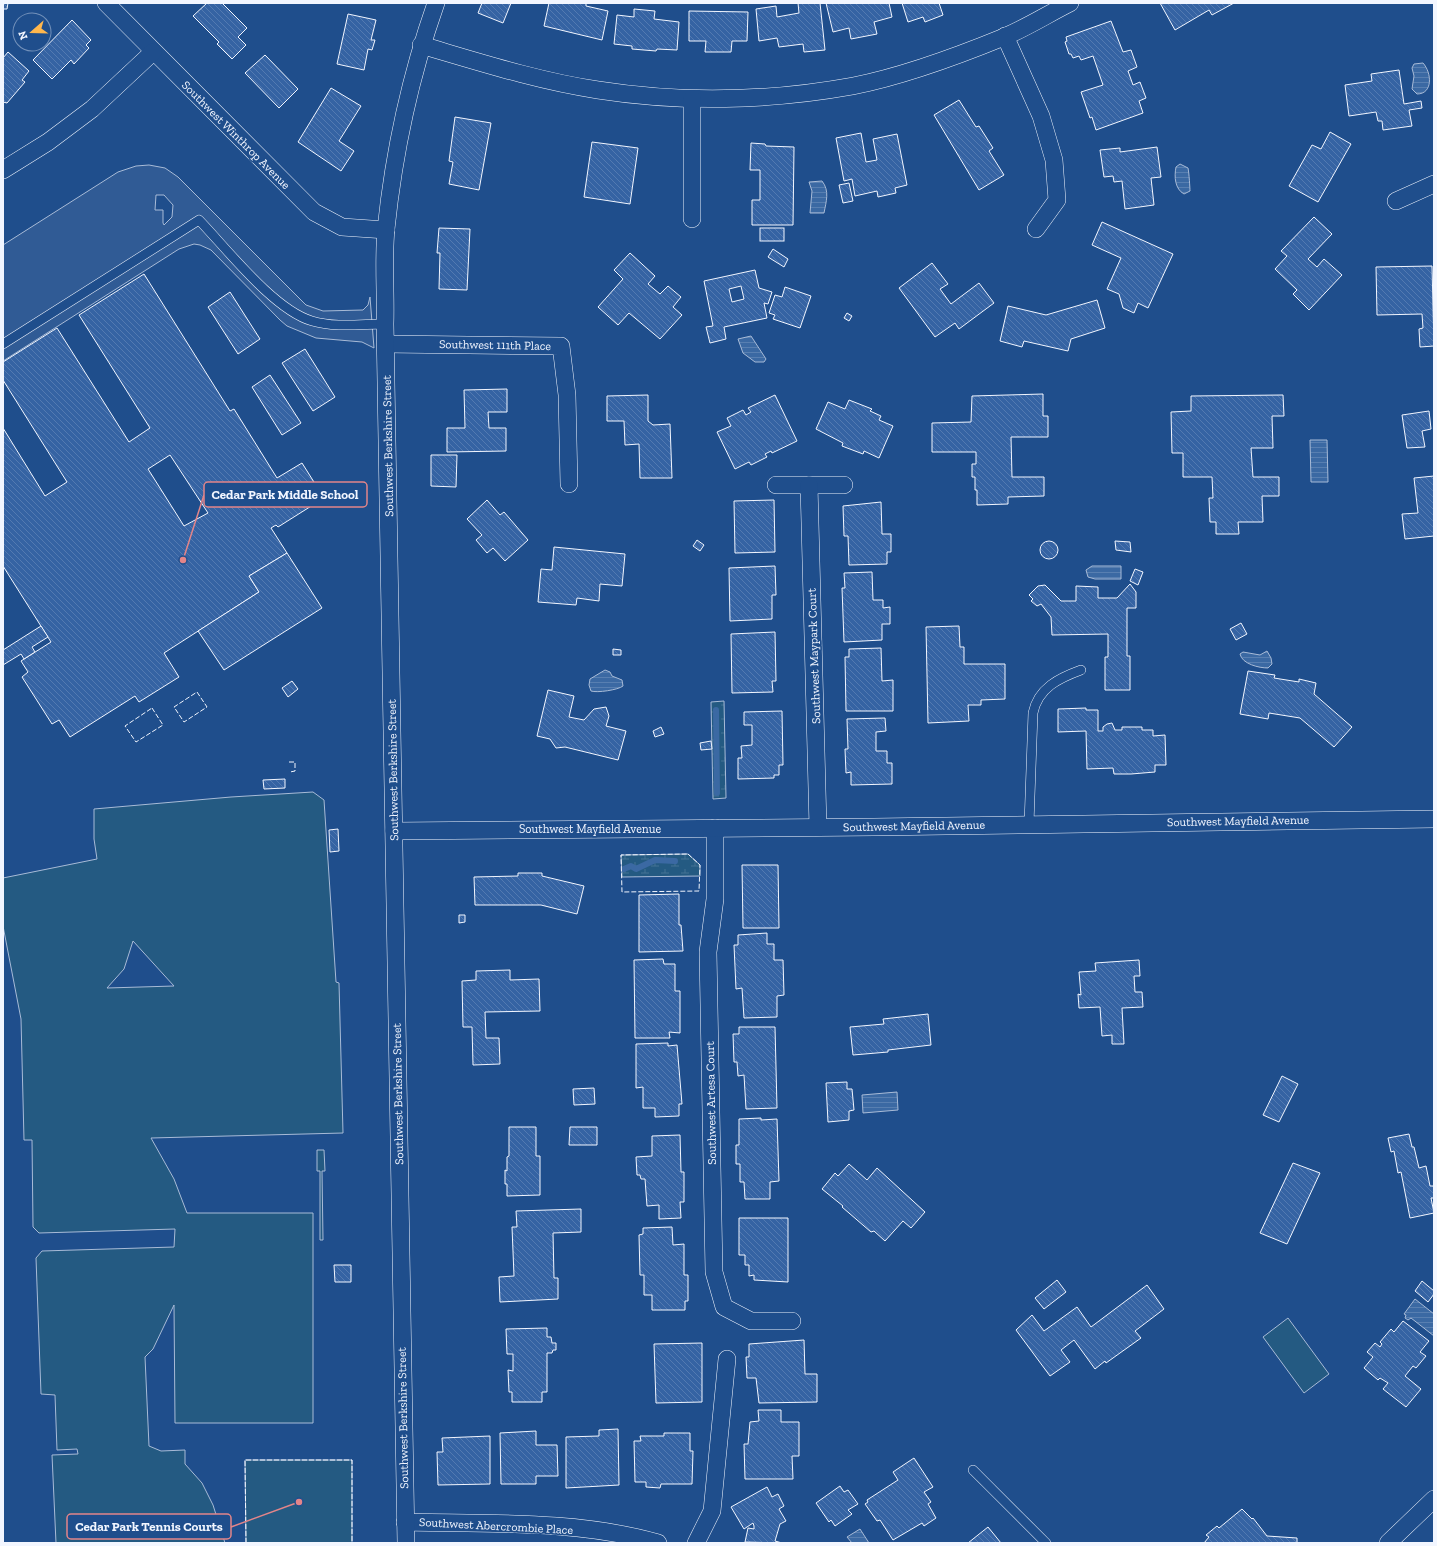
<svg xmlns="http://www.w3.org/2000/svg" width="1437" height="1546" viewBox="0 0 1437 1546" font-family="'Zilla Slab',serif">
<defs>
<pattern id="wetland-marsh" width="20" height="14" patternUnits="userSpaceOnUse"><rect width="20" height="14" fill="#245a82"/><path d="M1 5h8M5 5V1M11 12h8M15 12V8" fill="none" stroke="#447295"/></pattern>
<pattern id="water-rules" width="6" height="5" patternUnits="userSpaceOnUse"><rect width="6" height="5" fill="#3b69a3"/><path d="M0 2.5h6" fill="none" stroke="#587fb1"/></pattern>
<pattern id="building-back-hatch" width="6" height="6" patternUnits="userSpaceOnUse"><rect width="6" height="6" fill="#3563a3"/><path d="M-1 5l2 2M0 0l6 6M5-1l2 2" fill="none" stroke="#537ab1"/></pattern>
</defs>
<rect width="100%" height="100%" fill="#1f4e8c"/>
<g fill="#245a82" stroke="#a8bbd7" fill-rule="evenodd">
<path d="M313 792 324 800 336 982 339 983 343 1133 151 1138 174 1179 187 1213H313V1423H175L174 1305 153 1349 145 1357 149 1446 161 1451 185 1450V1464L202 1483 213 1505 225 1543H56L52 1455 78 1454 77 1449 57 1450 55 1395 41 1394 36 1258 42 1251 174 1247 175 1229 39 1233 33 1227 32 1140H24L21 1019 3 926V878L97 859 94 839V809L231 797ZM133 941 174 986 107 988 124 969Z"/>
<path d="M317 1150H324L325 1171H322L323 1240H320V1171H317Z"/>
<path d="M1288 1318 1329 1374 1304 1393 1263 1337Z"/>
<path d="M245 1460H352V1543H246Z"/>
</g>
<g fill="url(#wetland-marsh)" stroke="#a8bbd7">
<path d="M724 701 726 798 713 799 711 702Z"/>
<path d="M688 854 700 865V876L622 877 621 855Z"/>
</g>
<path fill="#305b95" stroke="#a8bbd7" fill-rule="evenodd" d="M149 165 165 168 178 177 306 305 323 311 363 310 368 305 370 297 374 348 362 342 316 338 287 326 280 320 211 250 200 245 194 244 179 249 3 361V245L118 172 136 166ZM156 195H164L173 205 172 217 164 225 163 223V210H155Z"/>
<g fill="url(#water-rules)" stroke="#a8bbd7">
<path d="M1423 63C1432 73 1433 94 1417 94L1412 89 1414 76 1412 68 1414 64Z"/>
<path d="M1180 164 1188 168C1189 172 1190 189 1190 191L1184 194C1175 189 1174 177 1176 167Z"/>
<path d="M822 181C830 191 826 202 824 213H810L812 191 809 182Z"/>
<path d="M751 336 766 359 764 362H755L743 353 738 339Z"/>
<path d="M1310 440H1327L1328 482H1311Z"/>
<path d="M1092 566H1121V579H1095L1088 577 1086 570Z"/>
<path d="M1267 651 1271 658 1272 664 1268 668C1259 668 1242 664 1240 654L1243 652 1260 655Z"/>
<path d="M605 670 610 672 612 676 622 680 623 686C618 690 597 693 591 691L589 685 590 679Z"/>
<path d="M897 1092 898 1110 863 1113 862 1095Z"/>
<path d="M1415 1299 1434 1314V1336L1411 1318 1408 1320 1405 1318 1406 1315 1404 1314Z"/>
<path d="M860 1529 869 1543H852L847 1537Z"/>
</g>
<g fill="none" stroke-linecap="round" stroke-linejoin="round">
<g stroke="#3b69a3" stroke-width="6">
<path d="M716 710 717 793"/>
<path d="M624 869 631 866 636 869 655 860 675 861"/>
</g>
</g>
<g fill="url(#building-back-hatch)" stroke="#f2f6ff" fill-rule="evenodd">
<path d="M3 3H8L7 9H3Z"/>
<path d="M207 3H222L247 28 238 37 246 45 232 59 217 44 219 42 193 16Z"/>
<path d="M482 3H511L503 23 478 13Z"/>
<path d="M549 3H586V6L608 11 602 40 544 26Z"/>
<path d="M798 3H820L825 50 804 52 803 44 779 47 777 38 759 41 756 9 776 6 777 17 799 13Z"/>
<path d="M826 3H889L892 17 874 22 877 34 851 39 849 28 833 32Z"/>
<path d="M902 3H939L943 15 925 22 923 17 908 22Z"/>
<path d="M1160 3H1234L1212 15 1209 10 1175 30Z"/>
<path d="M634 9 655 11 654 19 679 22 677 50 657 49 656 51 632 49V46L614 44 617 15 634 17Z"/>
<path d="M689 11 748 12 747 41H732L731 52H705L706 41H689Z"/>
<path d="M348 14 376 20 371 40H375L372 50 368 49 364 70 337 64Z"/>
<path d="M72 20 91 40 86 45 89 48 74 64 71 60 52 79 33 60Z"/>
<path d="M1111 21 1123 52 1131 50 1137 67 1128 71 1133 85 1140 82 1146 98 1139 101 1143 113 1096 130 1092 117 1090 118 1081 92 1103 85 1093 56 1081 60 1079 56 1073 58 1071 54H1069L1065 42 1067 41 1066 37Z"/>
<path d="M8 52 29 71 22 80 25 82 7 103 3 102V58Z"/>
<path d="M265 55 298 89 279 108 245 73Z"/>
<path d="M1399 70 1404 104 1421 101 1422 108 1409 110 1412 126 1383 130 1382 121H1378L1376 112 1349 116 1345 85 1372 81 1371 74Z"/>
<path d="M331 88 361 106 339 141 354 151 341 171 298 142Z"/>
<path d="M959 100 976 127 979 126 993 148 989 151 1004 175 979 190 934 115Z"/>
<path d="M455 117 491 123 479 190 449 184 453 162 449 161Z"/>
<path d="M1330 132 1351 144 1318 202 1289 186 1312 145 1321 149Z"/>
<path d="M861 133 866 162 877 160 873 139 897 134 907 185 895 188 896 193 878 197 877 191 855 196 852 179 844 181 836 138Z"/>
<path d="M592 142 638 148 630 204 584 197Z"/>
<path d="M751 143 765 144 766 146 794 147 793 225H752V200H760V170H750Z"/>
<path d="M1157 147 1161 177 1151 178 1154 205 1125 209 1122 181 1114 182 1113 176 1104 177 1100 150 1120 148V152Z"/>
<path d="M849 183 853 201 843 203 839 185Z"/>
<path d="M1314 217 1332 234 1308 259 1317 267 1324 259 1342 275 1309 310 1293 294 1297 290 1275 269 1287 256 1281 251Z"/>
<path d="M1102 222 1173 254 1148 308 1138 303 1134 313 1123 308 1119 294 1107 289 1121 258 1092 245Z"/>
<path d="M439 228 470 229 467 290 439 289 440 253H437Z"/>
<rect x="760" y="228" width="24" height="13"/>
<path d="M773 249 788 259 784 267 768 257Z"/>
<path d="M630 253 655 276 648 284 660 294 668 286 681 297 673 307 682 315 660 339 629 313 618 325 598 307 623 279 614 270Z"/>
<path d="M932 263 948 284 940 289 951 304 979 283 994 303 959 329 955 323 935 337 899 288Z"/>
<path d="M1432 266 1434 346 1420 347 1419 329 1423 328 1422 314 1377 315 1376 267Z"/>
<path d="M755 270 759 288 772 292 768 304 764 303 767 318 724 327 726 339 710 343 706 327 713 326 704 281ZM741 286 744 299 732 302 729 289Z"/>
<path d="M144 274 230 411 234 409 277 478 302 463 324 498 278 527 276 525 271 528 287 553 249 576 259 592 164 653 179 677 139 702 135 696 70 737 59 720 52 724 22 677 28 672 21 661 51 642 3 566V428L45 496 67 482 3 380V362L57 328 129 442 150 428 79 315ZM170 455 208 513 184 526 148 469Z"/>
<path d="M785 287 811 296 800 328 773 319 775 315 769 313 775 295 782 297Z"/>
<path d="M230 292 260 339 238 354 208 307Z"/>
<path d="M1097 300 1105 328 1071 339 1068 351 1024 341 1022 347 1000 341 1008 306 1046 315Z"/>
<path d="M847 313 852 316 849 321 844 318Z"/>
<path d="M305 349 335 397 313 411 282 363Z"/>
<path d="M270 375 301 423 282 435 252 387Z"/>
<path d="M507 389V412H488L489 428H506V451L447 452V428H465L464 390Z"/>
<path d="M1043 394V416H1048V437H1011L1012 477H1044V496L1008 497V504L977 505V490H975V477H972V464H976V452H932V423L971 422 972 396Z"/>
<path d="M648 395V421L653 425 670 424 672 478H640L639 444 625 445 624 421H607V396Z"/>
<path d="M775 395 797 441 772 453 771 451 765 454 767 457 751 465 749 462 735 469 717 432 731 426 727 418 743 410 746 415 751 412 748 408Z"/>
<path d="M1283 395 1284 416H1272L1273 448H1251L1253 477H1279V496H1262L1263 522H1238L1239 534H1216V522H1210L1209 498H1213L1212 477H1183V453H1172L1171 412 1191 411V396Z"/>
<path d="M849 400 872 409 870 411 881 416 879 420 893 426 879 458 864 451 863 454 842 446 843 443 816 429 828 402 845 409Z"/>
<path d="M1429 411 1431 429 1422 431 1425 447 1407 448 1402 415Z"/>
<path d="M431 455H457L456 487 431 486Z"/>
<path d="M1434 476V536L1405 539 1402 514 1418 513 1414 478Z"/>
<path d="M487 500 500 515 504 512 528 540 505 561 493 548 487 553 476 540 482 535 467 519Z"/>
<path d="M774 500 775 552 735 553 734 501Z"/>
<path d="M881 502 882 534H891V552H887V564L849 565 848 536H844L843 506Z"/>
<path d="M697 540 704 545 700 551 693 546Z"/>
<path d="M1115 541 1130 542 1131 552 1116 550Z"/>
<circle cx="1049" cy="550" r="9"/>
<path d="M554 547 625 554 622 586 600 584 599 601 577 598 576 605 538 602 541 569 552 570Z"/>
<path d="M287 553 322 608 224 670 198 631 259 592 249 576Z"/>
<path d="M775 566 776 595H772V619L730 621 729 568Z"/>
<path d="M1135 569 1143 572 1138 585 1130 581Z"/>
<path d="M872 572 873 600H883V608L890 607V624H882V640L844 642 842 588H845L844 573Z"/>
<path d="M1130 584 1136 592V608H1127V656H1130V690H1105V657H1108V634L1052 635 1051 617 1041 604 1037 606 1031 601 1033 599 1029 595 1038 586 1045 585 1061 601H1076V586L1098 587V598H1117Z"/>
<path d="M1241 623 1247 634 1236 640 1230 629Z"/>
<path d="M41 626 48 637 32 647 35 652 24 659 21 654 3 665V650Z"/>
<path d="M959 626 960 647H964V664H1005V699L981 700V705H968L969 721 928 723 926 627Z"/>
<path d="M775 632 776 681H772L773 692 732 693 731 634Z"/>
<path d="M881 648 882 681 893 680V711H846L845 657H849V649Z"/>
<path d="M613 649 621 650V655H613Z"/>
<path d="M1248 671 1275 675 1274 678 1299 682V679L1316 683 1314 694 1352 727 1334 747 1300 718 1269 713 1268 719 1240 714Z"/>
<path d="M292 681 298 689 288 697 282 688Z"/>
<path d="M548 690 574 696 569 717 584 720 594 709 606 707 609 716 606 726 626 731 618 760 565 747 556 748 550 739 537 736Z"/>
<path d="M1086 708V710H1098V731H1103V727L1107 724 1112 723 1115 730H1122V727H1142V730H1153V736L1165 735 1166 765H1155V772L1131 774H1114L1113 768 1087 769 1086 731 1058 732V709Z"/>
<path d="M782 711 783 765H779V775H774V778L738 779V758H742L741 746 752 745V725H744V712Z"/>
<path d="M885 718 886 731 876 732V751H887V763H892V784L851 785V772L846 773 845 749H848L847 719Z"/>
<path d="M661 727 664 734 655 737 653 731Z"/>
<path d="M711 741 712 749 701 750 700 743Z"/>
<path d="M285 779V788L264 789 263 780Z"/>
<path d="M338 829 339 851 330 852 329 830Z"/>
<path d="M742 865H778L779 928H743Z"/>
<path d="M518 873H542V876L584 886 577 914 541 905H475L474 877 518 876Z"/>
<path d="M679 894V925H681L683 951 639 952V895Z"/>
<path d="M459 915H465V922L459 923Z"/>
<path d="M767 933V944H774V960H783L784 995 777 996V1017L744 1018 742 988 736 989 734 945H738V935Z"/>
<path d="M663 959 664 964H675V991H680V1033L669 1032 670 1038H635L634 960Z"/>
<path d="M1139 960 1140 976H1134L1135 992H1142L1143 1007 1122 1008 1124 1044H1112V1035L1102 1036 1100 1007 1079 1008 1078 994 1081 995 1079 972 1096 971 1095 963Z"/>
<path d="M510 970V980L539 979 540 1011 485 1012 486 1038H499L500 1064 473 1065 472 1027H463L462 981 476 980V971Z"/>
<path d="M928 1014 931 1045 888 1050V1052L853 1055 850 1027 884 1024 883 1019Z"/>
<path d="M739 1027H775L777 1108 746 1109 744 1075 738 1076 737 1062H734L733 1034H739Z"/>
<path d="M668 1043V1046L677 1045 682 1104H679V1116L655 1117V1108H643V1087L636 1088V1044Z"/>
<path d="M1282 1076 1298 1084 1279 1122 1263 1115Z"/>
<path d="M847 1082V1089H852L854 1110 849 1111V1120L828 1122 826 1083Z"/>
<path d="M594 1088 595 1104 574 1105 573 1089Z"/>
<path d="M761 1118V1120L777 1119 779 1181 770 1182V1199H745L744 1182H740V1164H736V1145H739V1119Z"/>
<path d="M509 1127H536V1156H540V1195L507 1196V1184H505V1170L507 1171V1157L509 1156Z"/>
<path d="M570 1127H597V1145H569Z"/>
<path d="M1409 1134 1412 1147H1414L1419 1168 1426 1166 1430 1186H1434V1198H1431L1434 1213 1410 1218 1401 1172 1398 1173 1394 1151 1391 1152 1388 1138Z"/>
<path d="M680 1135 681 1172H684V1202H680L681 1218 659 1219V1205L647 1206 645 1179H641L640 1175H637L636 1157 652 1156V1136Z"/>
<path d="M1293 1163 1320 1173 1287 1244 1260 1233Z"/>
<path d="M849 1164 867 1180 877 1168 925 1212 911 1228 903 1221 885 1241 874 1231 871 1232 842 1207 843 1206 822 1189 835 1173 838 1176Z"/>
<path d="M581 1209V1232L553 1233 554 1278H558V1299L500 1302 499 1277 514 1276 512 1227H517L516 1211Z"/>
<path d="M739 1218H788V1282L754 1280V1275L749 1276V1265H745V1255H739Z"/>
<path d="M672 1227 673 1245 684 1244V1275H688V1301H685V1310H652V1295H644V1275H640L639 1235 643 1234V1228Z"/>
<path d="M334 1265H351V1282H335Z"/>
<path d="M1057 1280 1066 1292 1044 1309 1035 1298Z"/>
<path d="M1422 1281 1434 1291V1294L1428 1302 1415 1291Z"/>
<path d="M1147 1285 1164 1309 1135 1331 1141 1338 1106 1363 1105 1361 1095 1369 1074 1340 1061 1350 1070 1362 1050 1376 1016 1330 1032 1315 1044 1331 1077 1307 1091 1327Z"/>
<path d="M1403 1321 1429 1341 1420 1352 1426 1356 1416 1368 1413 1366 1405 1376 1421 1389 1406 1407 1383 1389 1388 1383 1380 1378 1378 1380 1364 1368 1373 1357 1367 1352 1375 1343 1380 1347 1382 1344 1380 1342 1391 1329 1394 1332Z"/>
<path d="M547 1328V1337H551L552 1343H556V1350H553L552 1353H547V1392H542V1402H512V1392H509L508 1370 513 1371V1354H507L506 1329Z"/>
<path d="M804 1340 805 1374H817V1402L759 1403 756 1378H747L746 1357H749V1344Z"/>
<path d="M702 1343V1402L656 1403 654 1344Z"/>
<path d="M758 1410H781V1422H799V1456H792L793 1479H745L744 1444H748L750 1422 759 1421Z"/>
<path d="M618 1429 619 1485 566 1488V1437L599 1436V1430Z"/>
<path d="M536 1431V1445H557L558 1476H536V1484H501L500 1433Z"/>
<path d="M664 1433H690V1451H693L692 1484H661L660 1488 646 1487V1482H635L634 1441H641L640 1436H664Z"/>
<path d="M490 1436V1484L438 1485 437 1452H443L442 1438Z"/>
<path d="M914 1458 933 1487 924 1492 931 1502 928 1504 936 1518 924 1526 922 1523 893 1540 880 1520 877 1521 865 1504 868 1502 867 1500 898 1480 893 1472Z"/>
<path d="M840 1486 844 1492 848 1490 858 1504 848 1510 852 1514 835 1526 831 1520 829 1522 816 1503Z"/>
<path d="M767 1487 772 1497 778 1494 784 1506 779 1509 786 1521 780 1524 775 1541 782 1543 745 1542 748 1528 754 1529V1526L753 1523 744 1529 731 1507Z"/>
<path d="M1242 1509 1252 1519 1253 1518 1267 1536 1297 1538V1543H1204L1209 1537 1206 1535 1217 1526 1219 1528Z"/>
<path d="M988 1527 1001 1543H968Z"/>
</g>
<g fill="none" stroke-linecap="round" stroke-linejoin="round">
<defs>
<g id="service">
<path d="M3 344 199 220C227 249 274 310 312 321 335 328 362 324 385 324"/>
<path d="M1029 824 1033 713C1038 688 1059 678 1081 670"/>
<path d="M973 1470 1046 1543"/>
</g>
<g id="minor">
<path d="M106 3 314 212 342 227 386 230"/>
<path d="M1005 36 1041 116 1054 160 1057 200 1036 229"/>
<path d="M421 45C479 62 538 81 598 90 681 103 770 101 853 86 904 76 955 57 1004 37 1026 28 1048 14 1070 3"/>
<path d="M692 99V219"/>
<path d="M3 170 48 142 92 109 153 52"/>
<path d="M1396 201 1434 184"/>
<path d="M386 344 561 346 567 395 569 484"/>
<path d="M776 485H844"/>
<path d="M809 485 818 827"/>
<path d="M715 828V899L708 952 714 1272 724 1307 751 1321H792"/>
<path d="M394 831 874 827 1434 819"/>
<path d="M405 1522C487 1524 579 1520 658 1543"/>
<path d="M406 1543 385 324C386 293 383 260 386 229 394 151 410 77 436 3"/>
<path d="M696 1543 712 1511 727 1359"/>
<path d="M1388 1543 1434 1499"/>
</g>
</defs>
<use href="#service" stroke="#f2f6ff" stroke-width="10"/>
<use href="#minor" stroke="#f2f6ff" stroke-width="18"/>
<use href="#service" stroke="#1f4e8c" stroke-width="9"/>
<use href="#minor" stroke="#1f4e8c" stroke-width="17"/>
<g stroke="#f2f6ff" stroke-width="1" stroke-dasharray="5 2" stroke-linecap="butt">
<path d="M197 692 207 707 184 722 174 707Z"/>
<path d="M152 708 163 725 136 742 125 726Z"/>
<path d="M289 762H295V771L290 772"/>
<path d="M688 854 700 865 699 891 622 892 621 855Z"/>
<path d="M246 1543 245 1460H352V1543"/>
</g>
</g>
<g text-anchor="middle" stroke-width="3" stroke-linejoin="round" paint-order="stroke">
<g font-size="12" fill="#f2f6ff" stroke="#1f4e8c">
<text transform="translate(236 135) rotate(45)" y="4">Southwest Winthrop Avenue</text>
<text transform="translate(495 345) rotate(1)" y="4">Southwest 111th Place</text>
<text transform="translate(388 446) rotate(-91)" y="4">Southwest Berkshire Street</text>
<text transform="translate(814 656) rotate(-92)" y="4">Southwest Maypark Court</text>
<text transform="translate(393 770) rotate(-91)" y="4">Southwest Berkshire Street</text>
<text transform="translate(1238 821) rotate(-1)" y="4">Southwest Mayfield Avenue</text>
<text transform="translate(914 826) rotate(-1)" y="4">Southwest Mayfield Avenue</text>
<text x="590" y="833">Southwest Mayfield Avenue</text>
<text transform="translate(398 1094) rotate(-91)" y="4">Southwest Berkshire Street</text>
<text transform="translate(711 1103) rotate(-91)" y="4">Southwest Artesa Court</text>
<text transform="translate(403 1418) rotate(-91)" y="4">Southwest Berkshire Street</text>
<text transform="translate(496 1526) rotate(3)" y="4">Southwest Abercrombie Place</text>
</g>
</g>
<path fill="none" stroke="#e38589" stroke-width="1.5" d="M183 560L204 495M299 1502L231 1527"/>
<g fill="#e38589" stroke="#1f4e8c" stroke-width="1.5">
<circle cx="183" cy="560" r="4"/>
<circle cx="299" cy="1502" r="4"/>
</g>
<g fill="#1f4e8c" stroke="#e38589" stroke-width="1.5">
<rect x="204" y="482" width="163" height="25" rx="4"/>
<rect x="67" y="1514" width="164" height="25" rx="4"/>
</g>
<g font-size="13" text-anchor="middle" font-weight="bold" fill="#f2f6ff">
<text x="285" y="499">Cedar Park Middle School</text>
<text x="149" y="1531">Cedar Park Tennis Courts</text>
</g>
<rect width="1437" height="1546" fill="none" stroke="#f2f6ff" stroke-width="8"/>
<g transform="translate(32 32) rotate(250)"><circle r="19" fill="#1f4e8c" stroke="#7391ba"/>
<path d="M0-3L7 15L0 10L-7 15Z" fill="#ffb74d"/>
<text y="-6" font-size="11" font-weight="bold" text-anchor="middle" fill="#f2f6ff">N</text>
</g>
</svg>
